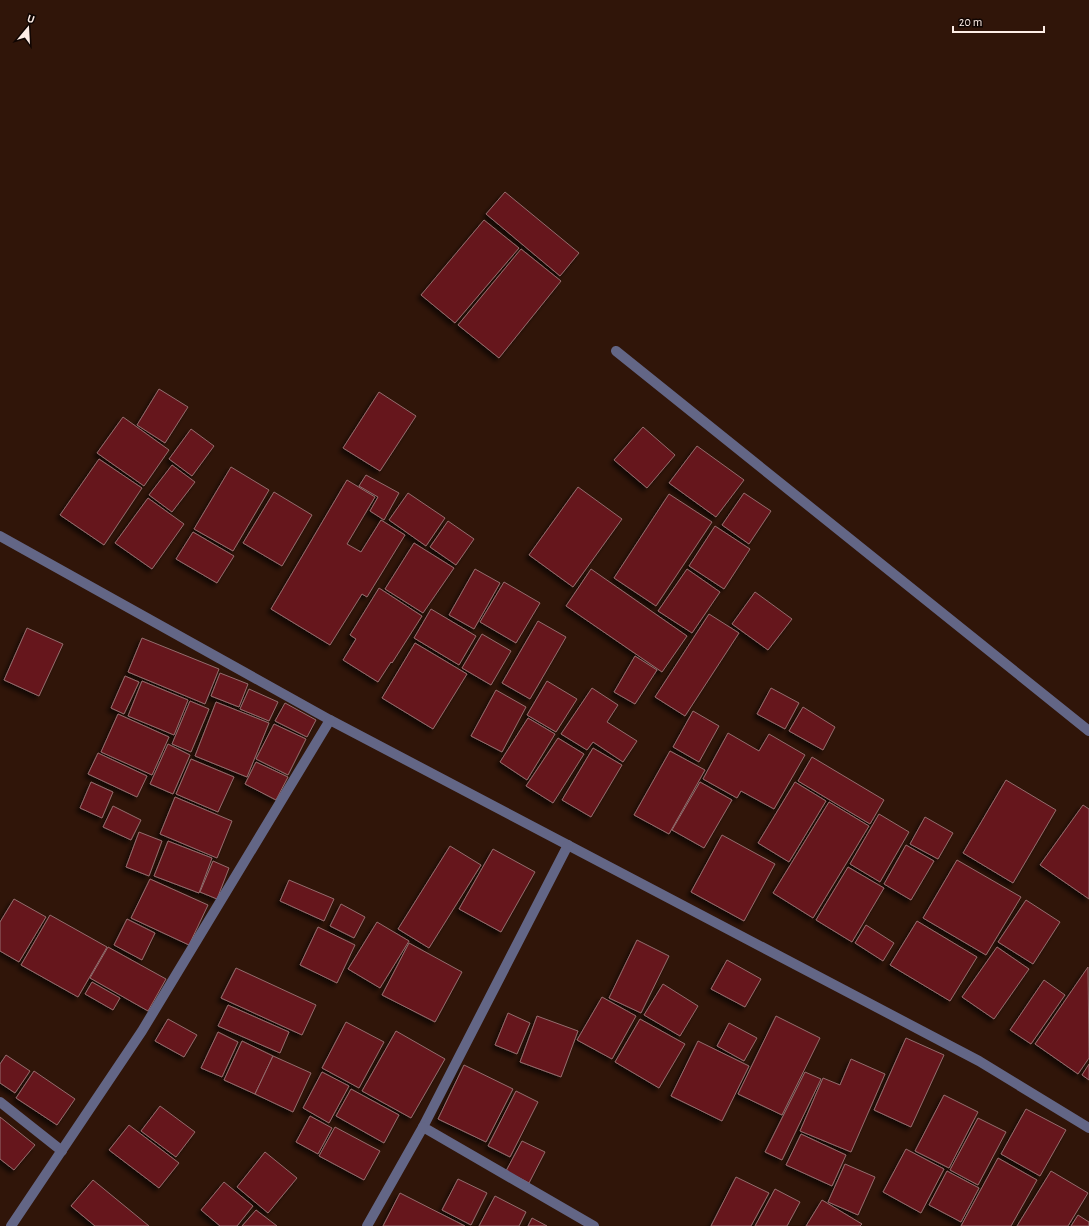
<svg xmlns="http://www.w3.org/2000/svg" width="1089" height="1226" viewBox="0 0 1089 1226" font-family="'Alegreya Sans',sans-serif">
<defs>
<filter id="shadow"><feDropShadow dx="-3.5" dy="3.5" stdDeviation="2" flood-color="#0009"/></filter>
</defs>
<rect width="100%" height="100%" fill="#301509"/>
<g fill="#66141d" stroke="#946d6d" filter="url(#shadow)">
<path d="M505 192 579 253 560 276 486 214Z"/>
<path d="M484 220 519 248 455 323 421 295Z"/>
<path d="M521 249 561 281 499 358 458 325Z"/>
<path d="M159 389 188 407 165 443 137 425Z"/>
<path d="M379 392 416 416 380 471 343 448Z"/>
<path d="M123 417 169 450 144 486 97 453Z"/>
<path d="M643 427 675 455 647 488 614 460Z"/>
<path d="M191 429 214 446 192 476 169 459Z"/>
<path d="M697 446 744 480 716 517 669 483Z"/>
<path d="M99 459 142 488 104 545 60 515Z"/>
<path d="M172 465 195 482 172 512 149 495Z"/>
<path d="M231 467 269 490 233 551 194 529Z"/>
<path d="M366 475 399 493 384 520 370 511 378 497 359 486Z"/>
<path d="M347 480 375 497 347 544 361 552 381 520 405 535 367 597 362 594 330 645 271 609Z"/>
<path d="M578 487 622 519 573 587 529 555Z"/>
<path d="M274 492 312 515 282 566 243 543Z"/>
<path d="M408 493 445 518 426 546 389 520Z"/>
<path d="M744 493 771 511 749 544 722 525Z"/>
<path d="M669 494 712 522 656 606 614 578Z"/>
<path d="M148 498 184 524 152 569 115 543Z"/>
<path d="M448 521 474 539 456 565 430 547Z"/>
<path d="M715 526 750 549 724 589 689 566Z"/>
<path d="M193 532 234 556 217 583 176 559Z"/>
<path d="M414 543 454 568 423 613 385 589Z"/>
<path d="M475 569 500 583 474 629 449 615Z"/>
<path d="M591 569 687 636 662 672 566 606Z"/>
<path d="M687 569 720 592 692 633 658 611Z"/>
<path d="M504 582 540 603 516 643 480 622Z"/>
<path d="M379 588 422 616 392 663 391 662 378 682 343 660 356 639 350 635Z"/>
<path d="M755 592 792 619 768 650 732 624Z"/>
<path d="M431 609 476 636 459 665 414 638Z"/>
<path d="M709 614 739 633 685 716 655 697Z"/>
<path d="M538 621 566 637 530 699 502 683Z"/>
<path d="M27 628 63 644 39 696 4 680Z"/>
<path d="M482 634 511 651 491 685 462 668Z"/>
<path d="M142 638 219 669 205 704 128 672Z"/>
<path d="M415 643 467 674 433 729 382 698Z"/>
<path d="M635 656 657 670 635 704 614 692Z"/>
<path d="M220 673 248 684 239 707 211 696Z"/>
<path d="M125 676 139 682 124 714 111 708Z"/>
<path d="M142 681 188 700 174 735 128 716Z"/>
<path d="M547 681 577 699 556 732 527 715Z"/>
<path d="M592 688 618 705 607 722 637 741 623 762 593 742 587 750 561 734Z"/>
<path d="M771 688 799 703 785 729 757 714Z"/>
<path d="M249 689 278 702 269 721 240 709Z"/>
<path d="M496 690 526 707 502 752 471 736Z"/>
<path d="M190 701 209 709 191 752 172 744Z"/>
<path d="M216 702 269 723 247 777 195 756Z"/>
<path d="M285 703 316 720 307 737 275 721Z"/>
<path d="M803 707 835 727 823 750 789 731Z"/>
<path d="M693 711 719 726 699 762 673 747Z"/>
<path d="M118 714 169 737 152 775 101 752Z"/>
<path d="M528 718 555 734 527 780 500 762Z"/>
<path d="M274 724 306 739 288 775 256 759Z"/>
<path d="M728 733 759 751 769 734 805 755 774 809 741 791 737 798 703 779Z"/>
<path d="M558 738 584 754 553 803 526 786Z"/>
<path d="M168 744 190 755 173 794 150 784Z"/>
<path d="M593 748 622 765 591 817 562 800Z"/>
<path d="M670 751 705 770 669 834 634 815Z"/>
<path d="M98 753 147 776 137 797 88 774Z"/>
<path d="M812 757 884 800 870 824 798 781Z"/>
<path d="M191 759 234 777 218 812 176 794Z"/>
<path d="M256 762 288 777 276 800 245 784Z"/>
<path d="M1006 780 1056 810 1013 883 963 853Z"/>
<path d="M91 782 113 792 102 818 80 808Z"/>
<path d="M700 782 732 800 704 848 672 830Z"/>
<path d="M795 782 826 801 789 862 758 843Z"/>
<path d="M175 797 232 821 217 858 160 834Z"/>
<path d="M829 802 869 826 813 918 773 893Z"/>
<path d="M1083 805 1089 809V899L1040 865Z"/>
<path d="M113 806 141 820 131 840 103 827Z"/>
<path d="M879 814 909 832 880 882 850 864Z"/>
<path d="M925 817 953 833 938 859 910 844Z"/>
<path d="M139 832 162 841 149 876 126 867Z"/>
<path d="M722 835 775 864 744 921 691 892Z"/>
<path d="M168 841 212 858 199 893 154 876Z"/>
<path d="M906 845 934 861 911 900 884 884Z"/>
<path d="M450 846 481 865 429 948 398 929Z"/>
<path d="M493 849 535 872 501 932 459 909Z"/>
<path d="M957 860 1021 897 986 955 923 918Z"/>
<path d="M213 861 229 868 217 899 200 892Z"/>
<path d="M848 867 884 888 852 942 816 920Z"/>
<path d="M150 879 208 905 189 945 131 918Z"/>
<path d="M289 880 334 899 324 921 280 901Z"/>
<path d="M14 899 46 917 19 962 0 951V922Z"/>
<path d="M1026 900 1060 922 1033 964 998 942Z"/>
<path d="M341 904 365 917 354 938 330 926Z"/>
<path d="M50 915 107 947 78 997 21 965Z"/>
<path d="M127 919 155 933 142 960 114 945Z"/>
<path d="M917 921 977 957 950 1001 890 965Z"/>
<path d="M377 922 409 941 380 988 348 969Z"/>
<path d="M866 925 894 943 883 961 855 943Z"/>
<path d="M318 927 355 945 337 983 300 965Z"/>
<path d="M637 940 669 956 641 1013 609 998Z"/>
<path d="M409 943 462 972 435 1022 382 995Z"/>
<path d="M108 947 166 979 148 1011 90 978Z"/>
<path d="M997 947 1029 969 994 1019 962 997Z"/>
<path d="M727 960 761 979 745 1007 711 989Z"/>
<path d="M1088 967 1089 1058 1078 1074 1035 1044Z"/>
<path d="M236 968 316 1005 302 1035 221 998Z"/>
<path d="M1044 980 1065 995 1031 1044 1010 1030Z"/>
<path d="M92 982 120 998 113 1010 85 994Z"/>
<path d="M663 984 698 1006 680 1036 644 1015Z"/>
<path d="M602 997 636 1016 612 1059 577 1040Z"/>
<path d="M228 1005 289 1032 280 1053 218 1026Z"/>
<path d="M508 1013 530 1023 517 1054 495 1045Z"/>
<path d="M537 1016 578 1031 561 1077 520 1062Z"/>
<path d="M776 1016 820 1038 782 1115 738 1094Z"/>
<path d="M168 1019 197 1035 184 1057 155 1041Z"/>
<path d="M640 1019 685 1044 659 1088 615 1062Z"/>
<path d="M346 1022 384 1042 359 1088 322 1068Z"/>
<path d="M729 1023 757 1038 744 1061 717 1046Z"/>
<path d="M396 1031 445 1059 411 1118 362 1091Z"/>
<path d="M218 1032 238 1042 222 1077 201 1068Z"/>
<path d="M906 1038 944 1055 911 1127 874 1110Z"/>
<path d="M242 1041 273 1056 255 1094 224 1080Z"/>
<path d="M698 1041 749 1066 722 1121 671 1096Z"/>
<path d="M6 1055 30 1071 15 1093 0 1083V1064Z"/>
<path d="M273 1056 311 1073 293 1112 255 1094Z"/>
<path d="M851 1059 885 1074 851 1152 800 1131 823 1078 840 1085Z"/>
<path d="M1089 1064V1080L1082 1075Z"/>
<path d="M464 1065 513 1089 486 1142 438 1119Z"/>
<path d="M34 1071 75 1099 57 1125 16 1098Z"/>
<path d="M322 1072 349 1086 329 1123 303 1108Z"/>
<path d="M805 1072 821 1079 782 1160 765 1152Z"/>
<path d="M351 1089 399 1115 384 1143 336 1116Z"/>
<path d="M516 1091 538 1102 510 1157 488 1146Z"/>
<path d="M944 1095 978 1112 949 1168 915 1151Z"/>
<path d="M160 1106 195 1132 176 1157 141 1131Z"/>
<path d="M1026 1109 1066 1130 1040 1176 1001 1154Z"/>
<path d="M310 1116 332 1128 318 1154 296 1142Z"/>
<path d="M0 1117 35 1145 14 1170 0 1159Z"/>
<path d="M978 1118 1006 1132 978 1185 950 1170Z"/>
<path d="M129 1125 179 1163 159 1188 109 1150Z"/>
<path d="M335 1127 380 1151 364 1180 319 1156Z"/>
<path d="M801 1134 846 1155 832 1186 786 1165Z"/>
<path d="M522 1141 545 1152 529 1183 506 1171Z"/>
<path d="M906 1149 944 1169 921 1213 883 1192Z"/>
<path d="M265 1152 297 1178 268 1213 237 1187Z"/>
<path d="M998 1158 1037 1180 1011 1226H961Z"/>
<path d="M845 1164 875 1177 858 1215 828 1202Z"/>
<path d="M947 1171 979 1188 961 1222 929 1205Z"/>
<path d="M1051 1171 1088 1193 1068 1226H1017Z"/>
<path d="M736 1177 769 1193 751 1226H711Z"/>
<path d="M458 1179 487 1193 471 1225 442 1210Z"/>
<path d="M93 1180 149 1226H95L71 1206Z"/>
<path d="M224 1182 253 1206 237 1226H220L201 1210Z"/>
<path d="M775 1189 800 1202 787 1226H755Z"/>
<path d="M400 1193 465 1226H383Z"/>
<path d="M495 1196 526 1212 519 1226H479Z"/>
<path d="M822 1200 862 1224 860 1226H806Z"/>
<path d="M256 1210 277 1226H242Z"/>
<path d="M1078 1215 1089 1222V1226H1071Z"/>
<path d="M532 1218 547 1226H528Z"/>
</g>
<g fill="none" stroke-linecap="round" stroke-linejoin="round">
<g stroke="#636686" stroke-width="10">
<path d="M616 351 1089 731"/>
<path d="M0 536 330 720 979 1061 1089 1128"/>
<path d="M568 845 423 1127 594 1226"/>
<path d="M0 1102 62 1151"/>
<path d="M11 1226 142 1031 330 720"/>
<path d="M367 1226 423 1127"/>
</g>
</g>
<g transform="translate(28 28) rotate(18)" stroke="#100502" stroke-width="3" paint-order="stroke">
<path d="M0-3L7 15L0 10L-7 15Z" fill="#fdede6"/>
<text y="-6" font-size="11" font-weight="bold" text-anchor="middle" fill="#fdede6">U</text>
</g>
<path d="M953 26v6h91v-6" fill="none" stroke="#fdede6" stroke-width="2"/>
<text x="959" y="26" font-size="12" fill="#fdede6" stroke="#100502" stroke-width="3" paint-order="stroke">20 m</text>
</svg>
